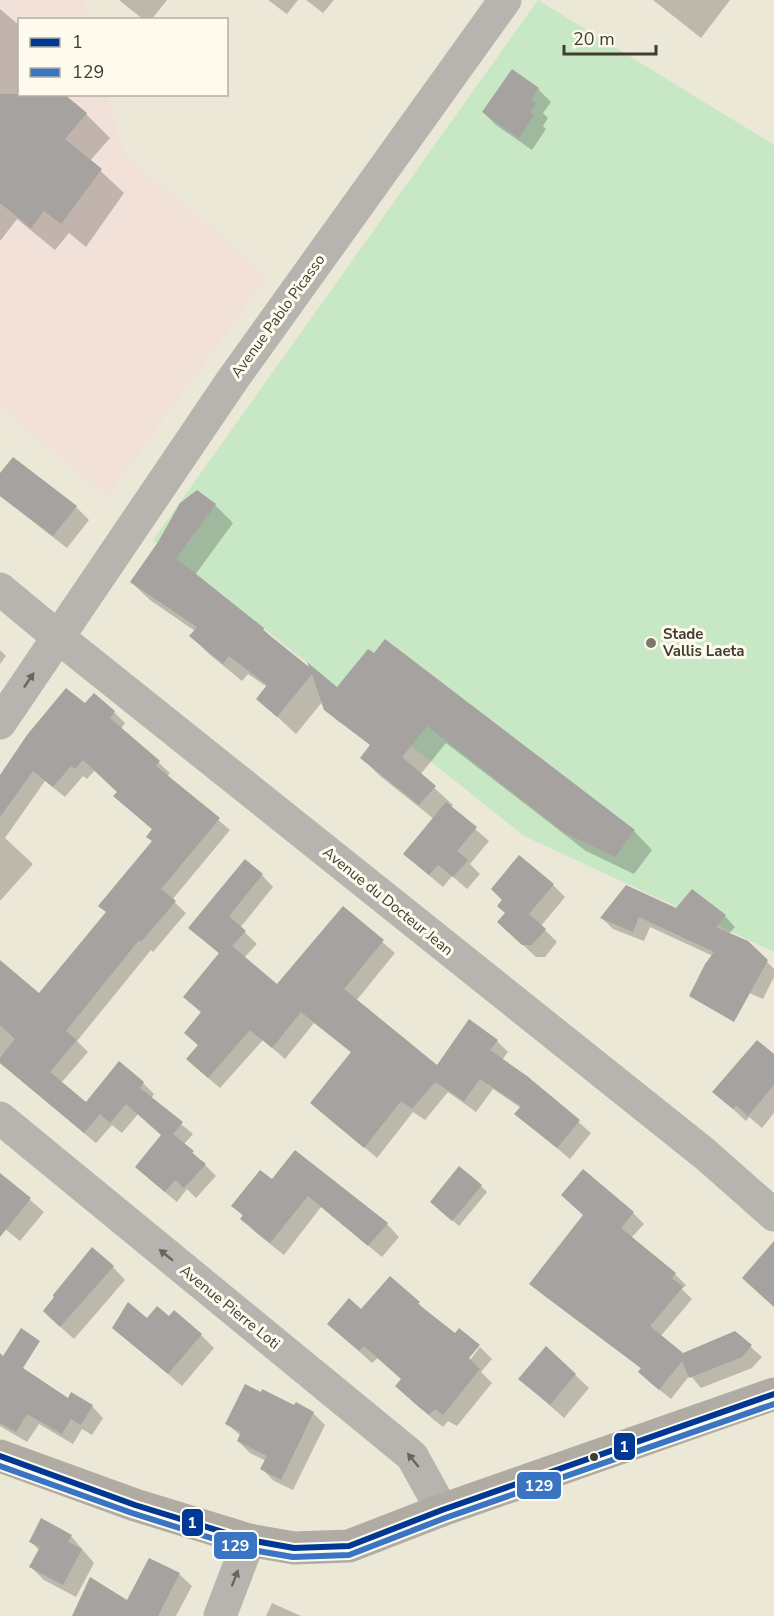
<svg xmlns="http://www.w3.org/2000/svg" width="774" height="1616" viewBox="0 0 774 1616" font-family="'Nunito Sans',sans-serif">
<rect width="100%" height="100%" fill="#ece8d7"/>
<path fill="#f2e1d8" d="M0 0H84L89 19 20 20V94L108 95 124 154 268 276 107 497 0 407Z"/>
<path fill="#c8e7c5" d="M538 0 774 145V952L524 836 153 540Z"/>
<g fill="#0003">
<path d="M119 0H167L151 20H144Z"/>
<path d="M268 0H298L287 14Z"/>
<path d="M306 0H334L323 13Z"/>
<path d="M653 0H730L701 38Z"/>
<path d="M0 9 20 26V94H69L66 99 86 114 110 138 90 161 124 193 86 247 69 233 55 250 17 219 0 241Z"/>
<path d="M538 89 551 102 543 113 548 118 543 126 546 129 532 150 496 125 483 112Z"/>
<path d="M0 475 76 507 89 520 67 548 0 496Z"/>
<path d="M215 505 233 523 195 575 263 629 278 644 338 689 368 651 634 831 652 850 634 874 586 851 446 743 420 775 453 805 451 808 489 841 470 864 480 874 467 889 452 876 443 887 418 866 405 854 434 819 380 776 362 758 370 747 342 725 375 751 377 748 340 720V723L326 709 323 701 296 734 258 699 267 687 248 674 242 681 209 654 191 636 195 631 150 600 131 582Z"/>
<path d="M0 650 6 656 0 664Z"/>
<path d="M85 705 114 712 125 723 121 729 170 773 167 777 230 830 172 900 186 913 153 952 151 950 77 1041 88 1052 61 1083 86 1104 143 1083 154 1094 151 1099 193 1134 184 1144 216 1176 196 1198 187 1189 177 1202 148 1178 162 1135 138 1114 122 1133 112 1125 96 1143 0 1063V962L39 995 107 913 153 842V830L127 807 119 793 95 770 87 779 83 776 65 797 45 781 5 838 33 864 0 901V777Z"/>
<path d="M262 875 273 887 240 928 257 944 244 958 277 986 343 908 395 953 356 1001 437 1067 497 1041 508 1052 502 1060 527 1077 591 1133 570 1159 516 1114 521 1108 493 1089 476 1112 448 1092 425 1120 413 1112 377 1158 312 1103 352 1053 314 1023 285 1059 263 1040 220 1088 200 1071 199 1046 186 1033 202 1013 185 997 220 954 190 928Z"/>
<path d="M553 885 565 897 541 926 557 942 545 957H536L511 934 504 901Z"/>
<path d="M676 910 725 916 735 927 729 934 766 961 774 969V977L763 999 716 978 713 956 650 927 644 941 613 929 602 918Z"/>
<path d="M774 1062V1113L762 1128 749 1117 746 1121 714 1092Z"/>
<path d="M5 1178 44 1212 20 1241 0 1225V1184Z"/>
<path d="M272 1182 387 1224 399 1237 382 1257 321 1207 284 1255 255 1232 242 1219 244 1217 233 1206Z"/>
<path d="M481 1186 487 1192 459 1226 438 1208Z"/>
<path d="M633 1213 644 1224 631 1238 675 1274 686 1285 682 1289 692 1299 660 1337 683 1355 735 1333 762 1357 752 1368 701 1388 690 1375 671 1399 651 1383 642 1369 542 1294 531 1283Z"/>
<path d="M113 1267 125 1280 74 1339 57 1324Z"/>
<path d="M390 1278 431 1315 466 1365 480 1347 492 1359 481 1372 492 1383 457 1426 448 1421 443 1427 434 1420 410 1398 402 1379 378 1358 372 1363 342 1336Z"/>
<path d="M169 1318 201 1335 214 1348 182 1386 114 1328 147 1320Z"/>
<path d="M546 1348 589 1388 564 1418 520 1379Z"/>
<path d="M262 1394 294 1407 313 1413 325 1425 293 1490 274 1481 262 1469 266 1461 250 1453 238 1441 241 1436 227 1424Z"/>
<path d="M0 1396 68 1400 92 1406 103 1418 92 1435 82 1429 73 1444 39 1424 27 1442 0 1426Z"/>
<path d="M71 1536 94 1563 76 1597 44 1580 31 1567 40 1551 30 1541Z"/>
<path d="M179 1574 192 1586 176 1616H74L128 1602Z"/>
<path d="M272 1603 301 1616H266Z"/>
</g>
<g fill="#a5a29f">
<path d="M512 69 539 88 531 99 536 103 530 112 534 115 519 138 482 112Z"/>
<path d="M0 94H64L87 113 65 139 102 169 61 224 44 211 31 228 0 203Z"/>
<path d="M13 457 77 506 53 536 0 496V473Z"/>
<path d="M197 490 216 504 176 558 264 628 263 630 309 667 307 662 337 687 368 649 374 653 385 639 635 830 615 857 565 833 427 726 402 757 436 786 419 805 360 758 370 745 324 710 312 674 277 717 256 699 267 685 229 656 223 664 189 636 197 627 130 582 158 542 180 503Z"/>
<path d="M66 688 85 703 94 693 115 711 110 718 160 761 156 766 220 818 161 889 176 901 141 942 139 940 66 1031 77 1040 50 1072 86 1102 119 1061 144 1082 140 1088 183 1122 173 1134 194 1151 192 1153 206 1164 184 1188 175 1180 165 1192 135 1167 161 1135 126 1104 110 1123 100 1114 84 1133 0 1063V1058L15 1039 0 1025V960L39 993 106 912 98 906 152 841 146 837 152 829 113 796 117 792 83 760 75 769 71 766 53 787 33 771 0 817V775L27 735Z"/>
<path d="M446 802 477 827 457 851 468 860 453 877 438 865 429 875 403 854Z"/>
<path d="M519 855 554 884 529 914 546 929 532 945H522L497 922 505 913 497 906 502 900 491 889Z"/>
<path d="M245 859 263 874 229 916 246 931 232 946 277 984 343 906 384 940 344 989 437 1065 469 1019 498 1040 490 1050 527 1076 580 1120 557 1148 514 1114 521 1106 480 1079 464 1101 435 1082 412 1109 401 1101 364 1148 310 1103 351 1052 301 1012 272 1048 250 1030 208 1078 186 1059 198 1045 184 1033 201 1012 183 997 219 953 188 928Z"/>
<path d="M626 885 676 908 692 889 726 915 716 927 748 941 768 960 734 1022 689 996 705 964 714 952 639 917 633 932 600 918Z"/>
<path d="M757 1040 774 1054V1085L748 1116 736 1105 733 1109 712 1092Z"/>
<path d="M295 1150 388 1223 368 1246 308 1196 270 1243 240 1219 243 1215 231 1206 260 1170 272 1179Z"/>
<path d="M459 1166 482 1185 452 1221 430 1202Z"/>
<path d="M583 1169 634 1212 621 1228 676 1273 672 1278 683 1287 650 1326 683 1353 735 1331 752 1345 742 1357 689 1378 682 1361 659 1390 638 1372 641 1368 529 1284 583 1215 561 1195Z"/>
<path d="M0 1173 31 1198 0 1237Z"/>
<path d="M774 1241V1307L742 1278Z"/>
<path d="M92 1247 114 1266 60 1327 43 1311 54 1297 53 1295Z"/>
<path d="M390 1276 420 1302 418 1304 455 1333 459 1328 480 1345 469 1358 480 1369 443 1415 435 1409 429 1415 420 1408 395 1386 401 1379 364 1346 359 1351 327 1324 349 1298 361 1309Z"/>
<path d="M128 1302 147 1318 157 1306 169 1316 174 1310 202 1334 168 1374 112 1328Z"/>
<path d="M21 1328 40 1341 23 1368 68 1398 71 1392 93 1405 81 1425 71 1419 62 1434 27 1414 16 1432 0 1423V1353L3 1356Z"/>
<path d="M546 1346 576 1374 550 1405 518 1379Z"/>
<path d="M245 1384 261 1392 262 1389 294 1405 296 1402 314 1412 281 1480 260 1469 267 1456 237 1441 241 1432 225 1424Z"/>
<path d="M41 1518 72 1535 68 1542 82 1549 63 1585 29 1567 40 1547 29 1542Z"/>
<path d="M149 1558 180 1573 158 1616H72L90 1577 127 1600Z"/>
</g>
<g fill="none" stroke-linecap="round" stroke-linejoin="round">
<g stroke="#b7b3ae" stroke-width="33">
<path d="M0 589 58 637 705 1154 774 1215"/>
<path d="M0 723 233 379 505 0"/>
<path d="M0 1118 412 1456 442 1510"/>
<path d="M220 1616 249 1540"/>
</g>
<path stroke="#b0aca3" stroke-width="33" d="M0 1456 135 1505 249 1540 294 1548 349 1546 442 1510 774 1394"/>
<defs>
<path id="bus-1" d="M0 1456 135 1505 249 1540 294 1548 349 1546 442 1510 774 1394"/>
<path id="bus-2" d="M0 1466 132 1513 246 1549 293 1557 349 1555 445 1518 774 1404"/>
</defs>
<use href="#bus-1" stroke="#fefbee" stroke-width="10"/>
<use href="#bus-2" stroke="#fefbee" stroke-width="10"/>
<use href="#bus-1" stroke="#003893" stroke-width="6"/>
<use href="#bus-2" stroke="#3a75c4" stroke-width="6"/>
</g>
<defs><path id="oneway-solid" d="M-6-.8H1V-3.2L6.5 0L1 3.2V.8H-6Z" transform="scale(1.5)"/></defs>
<g fill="#6a665d">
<use href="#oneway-solid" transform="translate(29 680) rotate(-56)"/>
<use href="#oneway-solid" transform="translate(166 1255) rotate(-141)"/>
<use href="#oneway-solid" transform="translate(413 1460) rotate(-129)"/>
<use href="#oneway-solid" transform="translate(235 1578) rotate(-69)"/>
</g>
<circle fill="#7c796b" stroke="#fefbee" stroke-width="2" cx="651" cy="643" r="6"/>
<circle fill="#403d31" stroke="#fefbee" stroke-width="2" cx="594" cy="1457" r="5"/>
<g text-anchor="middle" stroke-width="6" stroke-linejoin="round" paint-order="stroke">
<g font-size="15" fill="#403d31" stroke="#fefbee">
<text transform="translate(278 316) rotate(-54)" y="5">Avenue Pablo Picasso</text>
<text transform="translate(388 901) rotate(39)" y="5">Avenue du Docteur Jean</text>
<text transform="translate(230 1307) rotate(39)" y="5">Avenue Pierre Loti</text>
</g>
<g font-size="15" font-weight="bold" fill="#403d31" stroke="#fefbee" text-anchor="start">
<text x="663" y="639">Stade<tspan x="663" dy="17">Vallis Laeta</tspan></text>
</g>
</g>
<g stroke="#fefbee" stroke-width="2">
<rect x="613" y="1432" width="23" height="29" rx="6" fill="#003893"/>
<rect x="516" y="1471" width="46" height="29" rx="6" fill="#3a75c4"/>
<rect x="181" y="1508" width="23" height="29" rx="6" fill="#003893"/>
<rect x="213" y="1531" width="45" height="29" rx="6" fill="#3a75c4"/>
</g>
<g font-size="16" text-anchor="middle" font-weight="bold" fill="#fff">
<text x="624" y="1452">1</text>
<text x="539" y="1491">129</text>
<text x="192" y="1528">1</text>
<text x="235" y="1551">129</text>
</g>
<rect x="18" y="18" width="210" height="78" fill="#fefbee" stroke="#b2afa2" stroke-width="1.5"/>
<rect x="30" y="38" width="30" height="9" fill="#003893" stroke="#b2afa2" stroke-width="1.5"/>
<text x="72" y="48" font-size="18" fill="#403d31">1</text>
<rect x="30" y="68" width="30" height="9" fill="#3a75c4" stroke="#b2afa2" stroke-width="1.5"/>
<text x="72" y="78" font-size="18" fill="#403d31">129</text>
<path d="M564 45v9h92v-9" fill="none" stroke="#403d31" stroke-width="3"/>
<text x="573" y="45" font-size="18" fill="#403d31" stroke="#fefbee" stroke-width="4.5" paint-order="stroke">20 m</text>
</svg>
